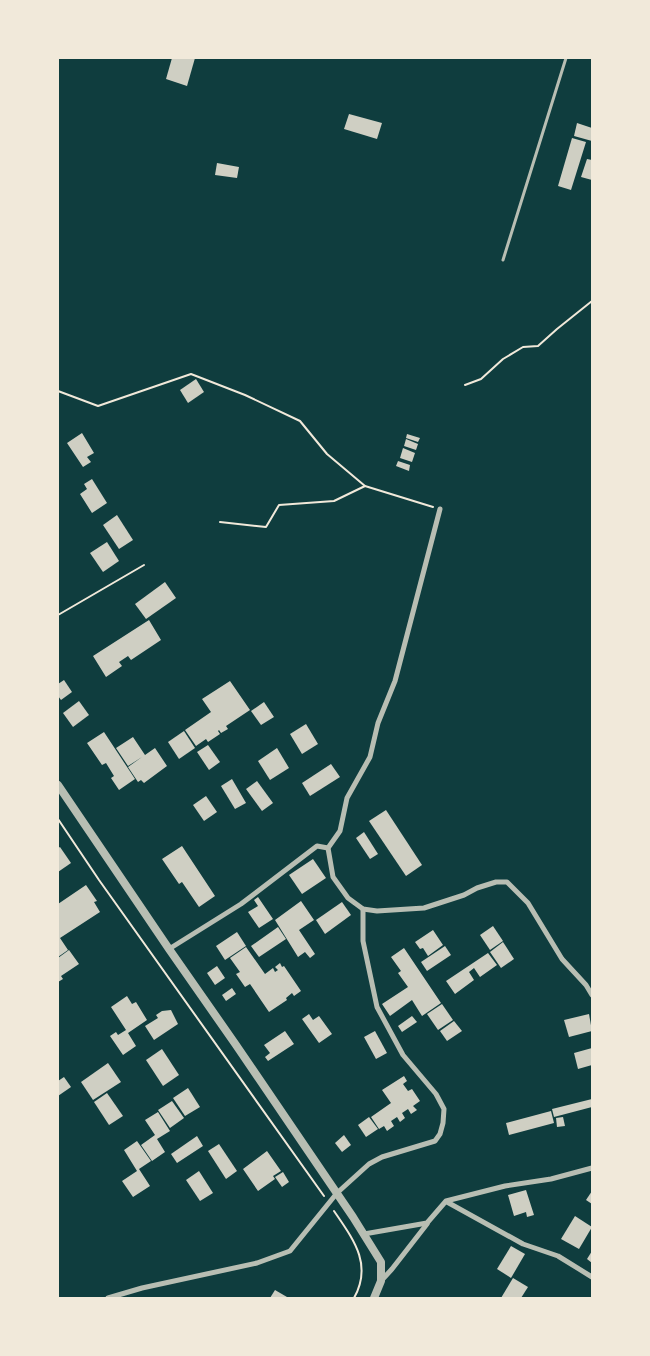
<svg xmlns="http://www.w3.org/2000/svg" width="650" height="1356" viewBox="0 0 650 1356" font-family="'IBM Plex Sans',sans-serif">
<rect width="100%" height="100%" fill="#0f3d3e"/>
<g fill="#cfcfc3">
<path d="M172 58H195L187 86 166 79Z"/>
<path d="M349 114 382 123 377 139 344 129Z"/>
<path d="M577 123 592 128V141L574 136Z"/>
<path d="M572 138 586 142 571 190 558 186Z"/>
<path d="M587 159 592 160V180L581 177Z"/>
<path d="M217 163 239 167 237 178 215 175Z"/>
<path d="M196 379 204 392 188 403 180 390Z"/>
<path d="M82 433 94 453 87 457 91 462 83 467 67 443Z"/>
<path d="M407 434 420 438 418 442 406 438Z"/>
<path d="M406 439 418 444 416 450 404 446Z"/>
<path d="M403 448 415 453 412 462 400 458Z"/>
<path d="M398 461 410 465 409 471 396 466Z"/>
<path d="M92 479 107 503 92 513 80 494 87 489 84 484Z"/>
<path d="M117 515 133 540 119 549 103 525Z"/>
<path d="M107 542 119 561 103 572 90 553Z"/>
<path d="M165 582 176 598 146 619 135 604Z"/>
<path d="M149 620 161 640 131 660 128 656 119 662 122 666 106 677 93 656Z"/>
<path d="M64 680 72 692 61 700 58 696V684Z"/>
<path d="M230 681 250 710 226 726 228 729 221 733 219 730 218 731 220 734 208 742 206 739 196 746 185 730 211 712 202 699Z"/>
<path d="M79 701 89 715 73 727 63 713Z"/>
<path d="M264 702 274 717 261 725 251 711Z"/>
<path d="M306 724 318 744 302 754 290 734Z"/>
<path d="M184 731 195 748 179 759 168 742Z"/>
<path d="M104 732 135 779 119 790 111 778 114 776 106 763 102 765 87 743Z"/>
<path d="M133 737 145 755 155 748 167 766 144 783 141 780 138 782 128 767 142 757 128 766 116 748Z"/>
<path d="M208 745 220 762 209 770 197 752Z"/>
<path d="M277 748 289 768 270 780 258 761Z"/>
<path d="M331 764 340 777 310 796 302 783Z"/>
<path d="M232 779 246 803 235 809 221 786Z"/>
<path d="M257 781 273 803 262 811 246 789Z"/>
<path d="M206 796 217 812 204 821 193 805Z"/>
<path d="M386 810 422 865 406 876 369 821Z"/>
<path d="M364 832 378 854 370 859 356 838Z"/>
<path d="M182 846 215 896 199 907 182 882 179 884 162 859Z"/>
<path d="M60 847 71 863 58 872V848Z"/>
<path d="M313 859 326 878 302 894 289 875Z"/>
<path d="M86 885 97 901 94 902 100 912 60 938 68 950 58 957V904Z"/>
<path d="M258 897 273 919 259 928 248 912 258 906 254 900Z"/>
<path d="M301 901 314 920 299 930 315 954 310 958 305 952 298 957 275 920Z"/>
<path d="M342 902 351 915 325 934 316 920Z"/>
<path d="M493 926 503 941 490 950 480 935Z"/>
<path d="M278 927 286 939 259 957 251 946Z"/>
<path d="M433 930 443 945 428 956 423 948 420 949 415 942Z"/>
<path d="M237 932 246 946 225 960 216 946Z"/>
<path d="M503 942 514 959 501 968 490 952Z"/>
<path d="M445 946 451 955 427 971 421 962Z"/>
<path d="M246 947 265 974 273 968 275 972 278 970 275 967 280 963 282 967 284 966 301 991 294 996 292 993 286 998 287 1000 269 1012 250 984 245 987 236 974 240 972 230 958Z"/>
<path d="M404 948 441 1003 422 1016 412 1000 390 1016 382 1004 408 987 398 973 401 971 391 957Z"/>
<path d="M69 950 79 964 61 976 63 979 58 982V958Z"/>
<path d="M488 953 497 965 480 977 474 968 469 972 474 980 455 994 446 981Z"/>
<path d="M217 966 225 978 215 985 207 973Z"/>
<path d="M232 988 236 994 226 1001 222 995Z"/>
<path d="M127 996 132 1004 136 1002 147 1020 128 1033 136 1046 123 1055 110 1036 116 1032 118 1035 126 1030 111 1007Z"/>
<path d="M442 1004 453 1020 438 1030 427 1014Z"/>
<path d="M171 1010 178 1024 154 1040 145 1026 158 1018 156 1015 162 1011Z"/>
<path d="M309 1014 313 1020 319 1016 332 1034 319 1043 302 1019Z"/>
<path d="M589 1014 592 1031 569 1037 564 1020Z"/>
<path d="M412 1016 417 1022 402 1032 398 1026Z"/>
<path d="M454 1021 462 1031 447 1041 440 1031Z"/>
<path d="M285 1031 294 1044 268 1061 265 1057 270 1053 264 1045Z"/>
<path d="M375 1031 387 1053 376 1059 364 1037Z"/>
<path d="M592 1048V1065L578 1069 574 1053Z"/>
<path d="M162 1049 179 1075 163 1086 146 1060Z"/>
<path d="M108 1063 121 1082 93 1100 81 1082Z"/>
<path d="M404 1076 407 1081 403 1084 408 1091 412 1089 420 1101 413 1106 417 1110 411 1114 408 1109 402 1113 405 1118 400 1122 397 1117 391 1121 394 1126 387 1131 384 1126 379 1129 371 1117 391 1103 382 1090Z"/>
<path d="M64 1077 71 1087 58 1096V1081Z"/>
<path d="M188 1088 200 1107 185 1116 173 1098Z"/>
<path d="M107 1093 123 1116 109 1125 94 1102Z"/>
<path d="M592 1099V1107L554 1117 552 1109Z"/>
<path d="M172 1101 184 1118 170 1128 158 1110Z"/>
<path d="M551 1111 554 1123 509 1135 506 1123Z"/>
<path d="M158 1112 170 1131 157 1139 165 1152 152 1161 141 1145 155 1135 145 1120Z"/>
<path d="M369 1117 378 1129 366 1137 358 1125Z"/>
<path d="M563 1117 565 1126 557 1127 556 1118Z"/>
<path d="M344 1135 351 1145 342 1152 335 1143Z"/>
<path d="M197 1136 203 1146 177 1163 171 1154Z"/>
<path d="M137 1141 151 1161 139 1169 150 1186 133 1197 122 1181 137 1171 124 1150Z"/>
<path d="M219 1144 237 1171 226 1179 208 1151Z"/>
<path d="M267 1151 281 1171 273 1176 275 1179 258 1191 243 1169Z"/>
<path d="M199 1171 213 1193 200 1201 186 1180Z"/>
<path d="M283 1172 289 1182 282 1187 275 1177Z"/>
<path d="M526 1190 534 1215 527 1217 526 1212 514 1216 508 1195Z"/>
<path d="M592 1191V1204L586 1200Z"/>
<path d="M575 1216 592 1227 579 1249 561 1239Z"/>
<path d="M511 1246 525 1254 511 1278 497 1269Z"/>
<path d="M592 1251V1263L587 1259Z"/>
<path d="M513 1278 528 1287 521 1298H501Z"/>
<path d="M275 1290 287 1297 286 1298H270Z"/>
</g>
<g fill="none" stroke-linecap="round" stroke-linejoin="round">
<g stroke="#f1e9da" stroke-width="2">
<path d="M465 385 481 379 503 359 523 347 538 346 557 329 592 301"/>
<path d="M58 391 98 406 191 374 245 395 300 421 327 454 365 486 433 507"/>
<path d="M220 522 266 527 279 505 334 501 365 486"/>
<path d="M58 615 144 565"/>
<path d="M58 819 99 880 324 1196"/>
<path d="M334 1211C353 1239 373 1264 354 1298"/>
</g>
<path stroke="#b8beb3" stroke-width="3" d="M503 260 566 58"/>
<g stroke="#b8beb3" stroke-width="5">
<path d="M440 509 395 681 378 723 370 757 347 798 340 831 328 848 333 877 348 898 363 909 377 911 424 908 464 895 477 888 496 882H507L528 903 562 959 586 985 592 995"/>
<path d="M169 949 241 904 317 846 328 848"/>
<path d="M447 1202 523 1244 558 1256 592 1277"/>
<path d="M364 1234 427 1223 446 1201 505 1186 551 1179 592 1168"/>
<path d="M381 1281 392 1269 427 1224"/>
<path d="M108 1298 142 1288 257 1263 290 1251 337 1193 369 1164 382 1157 435 1141 440 1134 443 1123 444 1109 436 1094 403 1055 377 1007 363 941V909"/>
</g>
<path stroke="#b8beb3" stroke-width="8" d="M58 785 169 949 236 1045 353 1217 381 1262V1281L374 1298"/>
</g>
<rect width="650" height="1356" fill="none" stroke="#f1e9da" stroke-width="118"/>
</svg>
